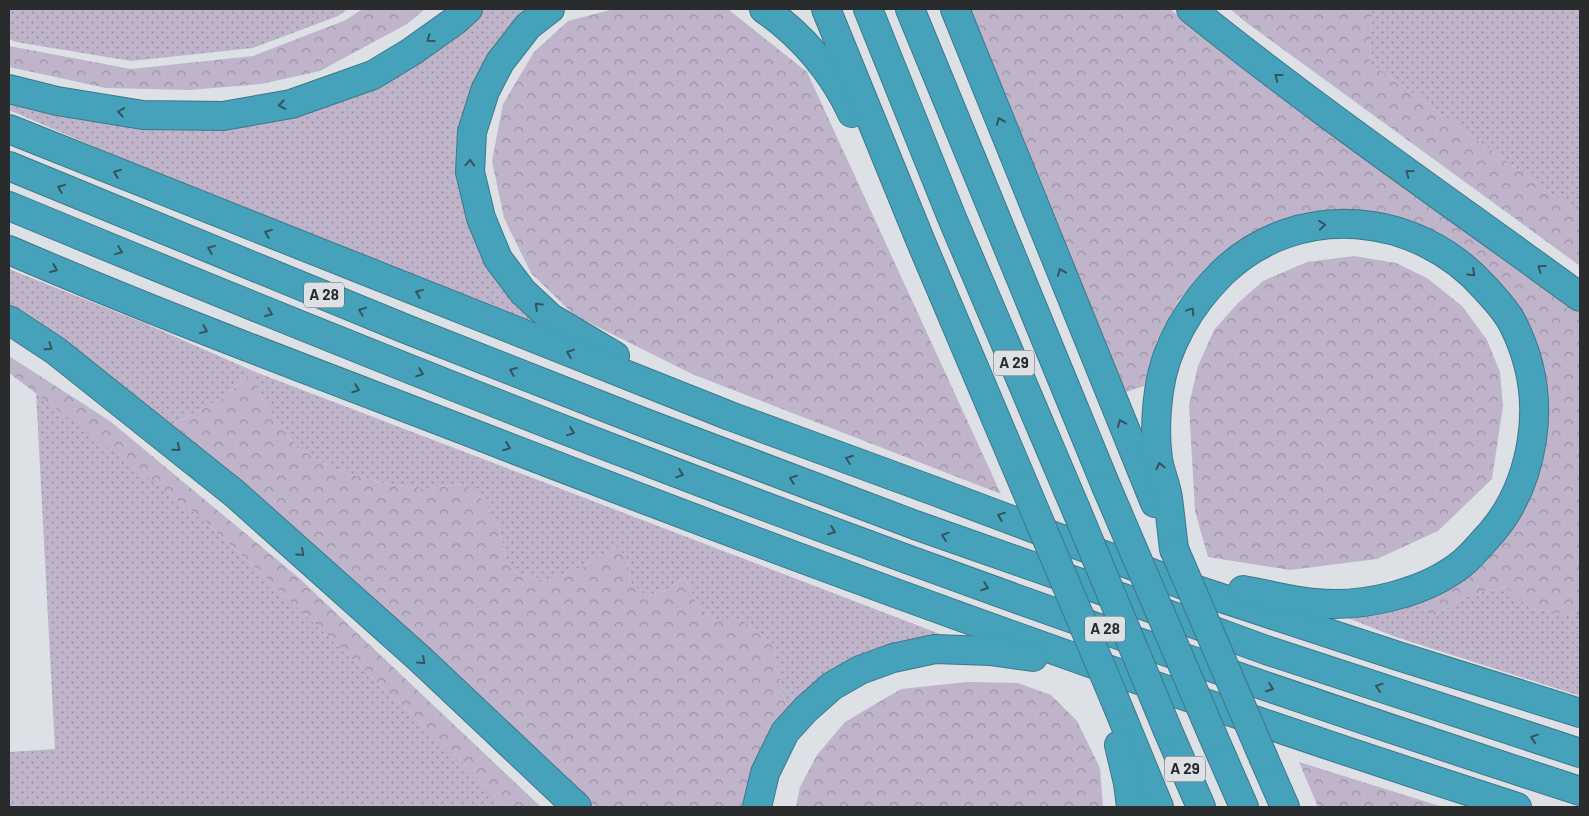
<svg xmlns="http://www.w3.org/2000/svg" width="1589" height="816" viewBox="0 0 1589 816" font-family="Barlow,sans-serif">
<defs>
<pattern id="grass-dots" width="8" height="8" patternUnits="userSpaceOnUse" patternTransform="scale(1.25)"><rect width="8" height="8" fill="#bfb4ca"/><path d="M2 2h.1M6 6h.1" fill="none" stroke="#9b93a4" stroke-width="1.8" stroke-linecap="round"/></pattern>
<pattern id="forest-crowns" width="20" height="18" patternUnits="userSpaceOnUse" patternTransform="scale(1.25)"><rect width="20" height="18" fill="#bfb4ca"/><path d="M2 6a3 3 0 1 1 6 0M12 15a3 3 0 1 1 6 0" fill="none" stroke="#9b93a4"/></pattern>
</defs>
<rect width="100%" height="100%" fill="#dde1e5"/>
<g fill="url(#grass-dots)">
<path d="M9 9H348L338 16 253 48 131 61 16 42 9 39Z"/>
<path d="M484 9H533L461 130 509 293 536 324 232 206 9 110V100L249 122 463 29Z"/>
<path d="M1372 9H1580V214L1370 63Z"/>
<path d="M9 269 144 323 253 371 948 637 788 716 772 643 744 622H717L697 605 685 577 666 590 647 597 630 582 628 561 602 554 580 569 548 581 518 574 507 563 499 529 484 501 464 484 425 489 383 483 334 469 296 447 261 397 253 371 224 397 172 425 9 307Z"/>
<path d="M36 392 205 521 454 754 506 807H9V752L55 749Z"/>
<path d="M1505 587 1531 609 1580 616V696L1396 637 1345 617 1397 610 1427 600 1424 609 1432 617 1469 595Z"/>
</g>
<g fill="url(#forest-crowns)">
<path d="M362 9H425L407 24 320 71 261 84 189 90 106 88 9 67V46L131 69 253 56 346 20Z"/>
<path d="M614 9 729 10 807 72 1001 494 692 374 574 315 531 273 504 218 492 161 503 104 534 52 568 21Z"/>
<path d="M969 9H1170L1232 59 1580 313V616L1531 609 1505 587 1469 595 1432 617 1424 609 1427 600 1472 573 1526 502 1537 479 1543 456 1548 422 1547 388 1541 362 1510 295 1481 263 1449 239 1398 217 1348 209 1303 214 1265 227 1215 259 1178 301 1157 340 1147 385 1123 393Z"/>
<path d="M1230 9H1372L1370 63 1580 214V266L1243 20Z"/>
<path d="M1354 256 1396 263 1427 278 1462 306 1487 340 1500 372 1503 406 1492 479 1438 531 1377 559 1290 570 1208 557 1195 511 1189 405 1198 366 1214 330 1238 303 1263 281 1307 262Z"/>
<path d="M9 356 110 421 299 578 541 807H506L454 754 205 521 9 373Z"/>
<path d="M253 371 261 397 296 447 334 469 383 483 425 489 464 484 484 501 499 529 507 563 518 574 548 581 580 569 602 554 619 547 628 561 630 582 647 597 666 590 685 577 697 605 717 622H744L772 643 788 716C767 747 749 769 744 807H594L424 647 172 425 224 397Z"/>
<path d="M967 682 1018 683 1051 695 1077 721 1100 768 1103 807H796L800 787 817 755 845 722 901 689Z"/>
<path d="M1299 762 1443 807H1318Z"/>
</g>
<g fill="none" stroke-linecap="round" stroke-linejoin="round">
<defs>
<g id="highway">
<path d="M550 9 528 26 500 62 485 91 472 132 470 172 481 218 498 259 523 292 551 318 615 356"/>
<path d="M764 9C802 35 833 72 852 113"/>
<path d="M826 9 921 242 1024 485"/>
<path d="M868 9 952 218 1075 507"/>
<path d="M910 9 1106 486"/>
<path d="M955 9 1155 503"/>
<path d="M1191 9C1316 110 1450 202 1580 297"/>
<path d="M9 89 57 101 143 115 223 116 291 104 373 75 411 52 456 20 468 9"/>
<path d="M9 129 730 416 937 492 1194 589 1398 656 1580 713"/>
<path d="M9 166 406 329 640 421 915 525 1112 594 1266 650 1580 753"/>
<path d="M9 206C217 292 425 377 635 457 947 577 1262 688 1580 791"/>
<path d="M9 250C164 317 324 376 482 437 824 570 1168 695 1517 807"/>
<path d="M9 320 56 351 234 493 419 658 577 807"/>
<path d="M1174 549C1172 532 1170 515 1168 498 1166 485 1160 472 1158 459 1155 438 1156 413 1159 391 1165 346 1190 305 1222 273 1298 200 1417 211 1485 288 1495 299 1506 310 1513 324 1531 360 1538 400 1532 439 1527 473 1514 506 1492 532 1483 542 1475 552 1465 561 1428 593 1363 608 1315 603 1291 601 1267 594 1243 590"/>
<path d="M1115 700 1159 807"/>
<path d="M1168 731 1201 807"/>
<path d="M1213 736 1244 807"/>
<path d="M1119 745 1128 783 1131 807"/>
<path d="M1264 759 1285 807"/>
<path d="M757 807 765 773 785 732 806 709 832 686 860 670 893 658 935 649 990 651 1033 657"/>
</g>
</defs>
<use href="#highway" stroke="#3c7889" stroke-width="30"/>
<use href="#highway" stroke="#46a1bb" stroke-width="28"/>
<defs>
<g id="highway-bridge">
<path d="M1024 485 1115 700"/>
<path d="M1106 486 1213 736"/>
<path d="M1075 507 1168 731"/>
<path d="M1174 549 1264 759"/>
</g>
</defs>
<use href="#highway-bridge" stroke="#3c7889" stroke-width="30" stroke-linecap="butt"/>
<use href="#highway-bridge" stroke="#46a1bb" stroke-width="28"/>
</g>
<defs><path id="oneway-chevron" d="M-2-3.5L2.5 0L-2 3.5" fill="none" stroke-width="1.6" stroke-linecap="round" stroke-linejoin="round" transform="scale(1.25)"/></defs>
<g stroke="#34545f">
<use href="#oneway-chevron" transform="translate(430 39) rotate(144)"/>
<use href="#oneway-chevron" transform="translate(1278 77) rotate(-143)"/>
<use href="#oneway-chevron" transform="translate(282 105) rotate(170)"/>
<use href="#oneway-chevron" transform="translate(121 112) rotate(-171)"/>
<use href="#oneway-chevron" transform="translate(1000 121) rotate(-112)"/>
<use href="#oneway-chevron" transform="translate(470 163) rotate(-86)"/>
<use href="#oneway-chevron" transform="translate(117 173) rotate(-158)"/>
<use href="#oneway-chevron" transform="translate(1409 173) rotate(-144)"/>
<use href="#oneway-chevron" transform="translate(61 188) rotate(-158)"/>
<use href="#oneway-chevron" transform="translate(1322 225) rotate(-6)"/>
<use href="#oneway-chevron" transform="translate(268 233) rotate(-158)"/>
<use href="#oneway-chevron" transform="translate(211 249) rotate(-158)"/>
<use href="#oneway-chevron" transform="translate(119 251) rotate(22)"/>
<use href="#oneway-chevron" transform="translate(1541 268) rotate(-144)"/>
<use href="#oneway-chevron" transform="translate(54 269) rotate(23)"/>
<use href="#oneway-chevron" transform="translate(1061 272) rotate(-112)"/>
<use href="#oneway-chevron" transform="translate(1472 273) rotate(43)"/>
<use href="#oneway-chevron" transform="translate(419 293) rotate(-158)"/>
<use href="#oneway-chevron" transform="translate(538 306) rotate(-137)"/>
<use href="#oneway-chevron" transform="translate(362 311) rotate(-158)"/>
<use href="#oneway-chevron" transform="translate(1191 311) rotate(-56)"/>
<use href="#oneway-chevron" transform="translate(269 313) rotate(22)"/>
<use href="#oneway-chevron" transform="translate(204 330) rotate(22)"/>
<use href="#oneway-chevron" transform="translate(49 347) rotate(34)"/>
<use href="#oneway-chevron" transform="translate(570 353) rotate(-159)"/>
<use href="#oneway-chevron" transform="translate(513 371) rotate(-158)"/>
<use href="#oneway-chevron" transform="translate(420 373) rotate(21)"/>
<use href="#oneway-chevron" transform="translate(356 389) rotate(21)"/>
<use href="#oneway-chevron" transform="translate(1121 423) rotate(-113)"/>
<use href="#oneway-chevron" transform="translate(571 432) rotate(21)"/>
<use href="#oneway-chevron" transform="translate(507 447) rotate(21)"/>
<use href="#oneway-chevron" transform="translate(177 448) rotate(39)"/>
<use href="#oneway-chevron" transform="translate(849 459) rotate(-160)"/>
<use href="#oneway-chevron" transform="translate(1160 466) rotate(-103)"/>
<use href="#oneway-chevron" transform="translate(680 474) rotate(21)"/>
<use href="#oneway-chevron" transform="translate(793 479) rotate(-159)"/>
<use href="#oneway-chevron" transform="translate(1001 516) rotate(-159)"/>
<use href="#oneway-chevron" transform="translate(832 531) rotate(21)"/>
<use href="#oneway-chevron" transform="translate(945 536) rotate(-161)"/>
<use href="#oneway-chevron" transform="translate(301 553) rotate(42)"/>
<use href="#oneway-chevron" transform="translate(985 587) rotate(20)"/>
<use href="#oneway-chevron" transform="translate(422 661) rotate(43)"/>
<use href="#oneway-chevron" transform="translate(1379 687) rotate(-162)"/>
<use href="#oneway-chevron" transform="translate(1270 688) rotate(20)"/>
<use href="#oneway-chevron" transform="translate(1534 738) rotate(-162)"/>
</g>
<g text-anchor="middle" stroke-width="4.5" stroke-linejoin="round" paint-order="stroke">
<g fill="#dde1e5" stroke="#606264" stroke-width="1">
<rect x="304" y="282.5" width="40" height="25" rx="4"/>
<rect x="994" y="350.5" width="40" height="25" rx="4"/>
<rect x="1085" y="616.5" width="40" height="25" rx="4"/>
<rect x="1165" y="756.5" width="40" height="25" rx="4"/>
</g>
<g font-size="15" font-weight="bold" fill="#2a2b2d">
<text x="324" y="300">A 28</text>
<text x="1014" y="368">A 29</text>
<text x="1105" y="634">A 28</text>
<text x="1185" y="774">A 29</text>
</g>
</g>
<rect width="1589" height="816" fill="none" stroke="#2a2b2d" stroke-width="20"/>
</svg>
